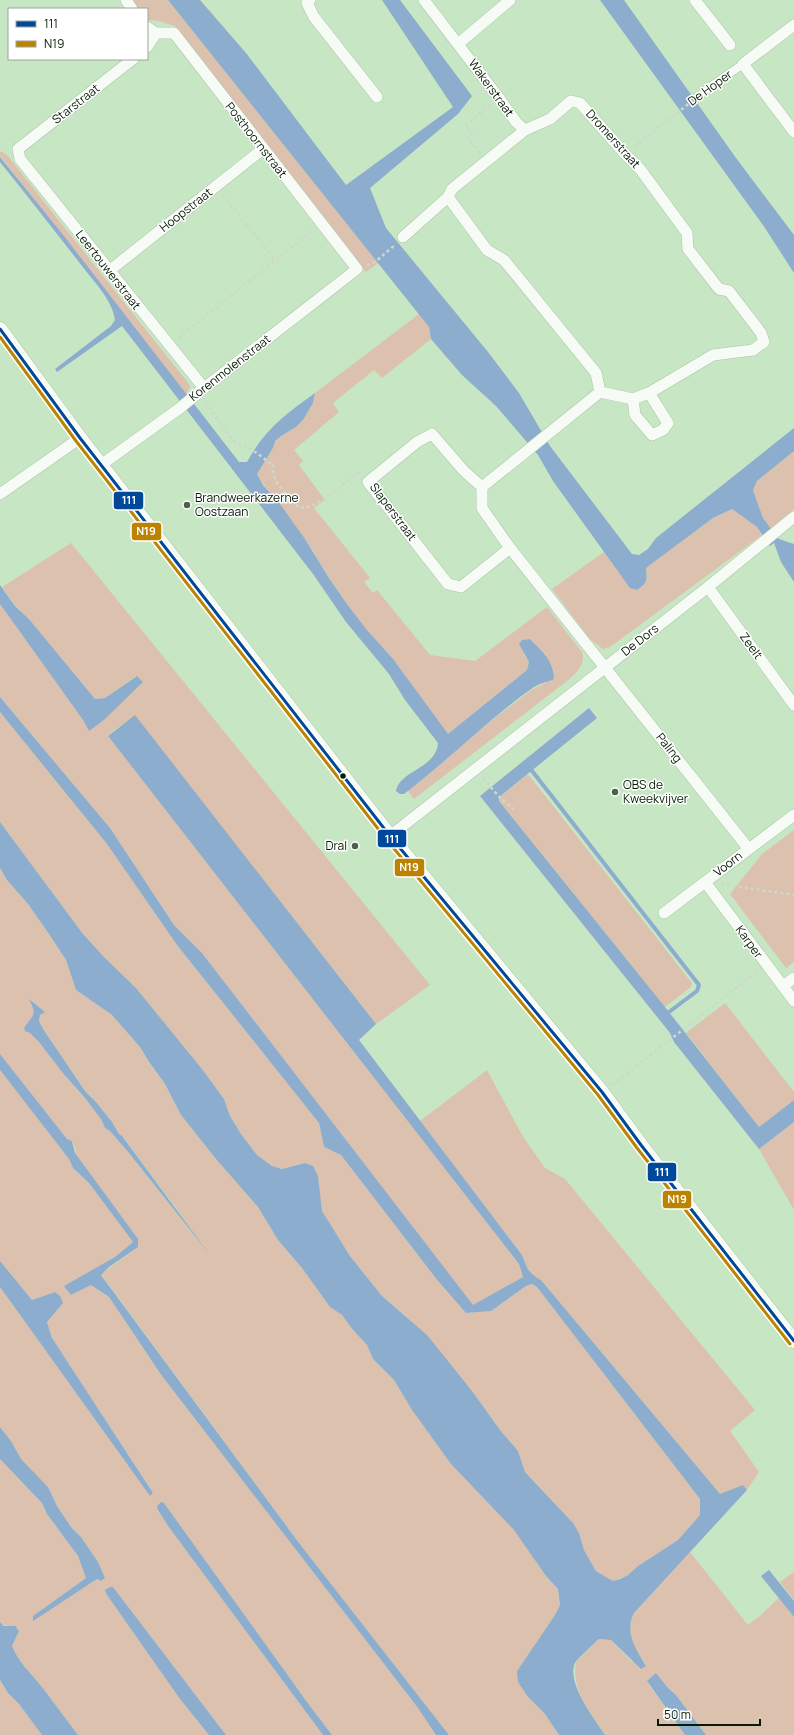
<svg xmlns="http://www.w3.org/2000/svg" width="794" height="1735" viewBox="0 0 794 1735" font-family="Manrope,sans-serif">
<rect width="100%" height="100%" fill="#c7e6c3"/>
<g fill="#ddc1af" fill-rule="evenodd">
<path d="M131 0H168L378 263 366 272 175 26 159 21 147 20V9H137Z"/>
<path d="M0 151 7 155 189 384 190 386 187 395 0 156Z"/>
<path d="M419 314 429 327 431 339 382 378 374 370 333 403 339 412 294 450 303 461 299 465 325 500 314 508 370 578 364 582 373 593 377 590 430 655 475 661 547 607 582 652C586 665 576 673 567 681L414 799 408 791C444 764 476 731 513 704 524 696 533 687 546 683V655L530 639 522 640 524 655 529 662 527 670 448 734C407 684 366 633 330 579 321 566 314 551 304 538 290 516 270 496 257 474L273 448 275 441 281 436 296 427 303 420 313 403 315 393Z"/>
<path d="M794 451V509L771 528 763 518 753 490 757 481Z"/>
<path d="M732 509 757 527 762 535 610 647 603 649 590 639 552 589 604 552 615 567 647 581 646 568 713 518Z"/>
<path d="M71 543 430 985 376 1024 135 716 113 731 108 736 519 1264 523 1277 473 1306 202 953 174 925 110 828 0 697V604L83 720 89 730 104 720 143 682 136 676 105 698 95 699 29 619 14 604 2 587Z"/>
<path d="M0 712 107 844 177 945 319 1123 324 1147 341 1155 438 1281 466 1313 491 1311 526 1286 532 1284 537 1287 700 1499V1515L678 1540 638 1566 628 1575 613 1581 596 1571 584 1550 579 1533 573 1523 525 1472 518 1451 500 1430 472 1391 408 1318 382 1296 350 1256 324 1215 320 1204 319 1181 305 1163 282 1169 272 1166 257 1155 241 1134 230 1116 224 1099 202 1069 136 988 105 958 83 934 0 822Z"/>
<path d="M528 774 692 983 691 987 665 1007 499 801V797Z"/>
<path d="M794 830V962L786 968 730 894 762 854Z"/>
<path d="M0 868 7 880 28 904 49 934 66 960 76 990 112 1015 140 1047 149 1063 165 1084 181 1115 216 1159 258 1207 278 1240 302 1268 330 1307 342 1315 353 1330 367 1345 373 1359 394 1380 412 1410 451 1464 515 1530 546 1576 558 1589 560 1605 555 1615 517 1671 528 1697 545 1714 559 1735H449L299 1543 101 1274 138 1247 75 1153 76 1150 72 1141 67 1139 0 1054ZM30 1000 45 1012 40 1015 39 1021 43 1029 85 1091 96 1102 112 1122 119 1134 122 1136 176 1208 203 1247 129 1153 110 1131 105 1128 101 1119 85 1098 62 1072 39 1042 30 1032 26 1031 24 1028 33 1016 34 1012Z"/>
<path d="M725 1003 794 1092V1100L759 1127 686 1033Z"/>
<path d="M0 1070 69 1159 73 1168 89 1183 133 1242 115 1257 106 1263 71 1295 91 1285 109 1297 162 1376 418 1708 436 1735H332L307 1702 164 1503 161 1502 158 1510 168 1526 323 1735H226L113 1587 106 1590 107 1595 180 1699 209 1735H78L42 1687 24 1666 17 1656 12 1646 19 1631C12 1627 6 1627 0 1622V1459L42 1503 47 1514 78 1556 86 1578 33 1616V1620L97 1579 101 1581 105 1578 98 1562 81 1537 71 1527 57 1506 48 1487 21 1459 11 1441 0 1427V1287L150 1496 153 1493 52 1338 47 1322 63 1303 55 1292 32 1300 0 1261Z"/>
<path d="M487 1070 522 1135 545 1168 565 1179 755 1410 730 1431 759 1472 747 1490 743 1485 720 1494 541 1280C528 1273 527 1268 522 1255L420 1121Z"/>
<path d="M794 1122V1210L759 1149Z"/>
<path d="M690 1552 748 1625 761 1615 779 1598 794 1617V1735H706L676 1695 668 1688 656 1673 647 1682 685 1735H605C591 1713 571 1691 576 1662L599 1639 611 1640 631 1661 646 1665C636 1649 624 1632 634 1613Z"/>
<path d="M794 1572V1600L780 1582Z"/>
<path d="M0 1680 8 1693 19 1704 42 1735H0Z"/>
</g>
<g fill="#8cadce">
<path d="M168 0H200L246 53 346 185 453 107 382 0H400L472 96 458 114 370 188 386 228 488 352 519 393 550 446 632 554 639 555 648 549 656 538 794 428V451L757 481 753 490 763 518 779 539 794 544V582L781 562 774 543 770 546 757 527 732 509 713 518 646 568C647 581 648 582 637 590L630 588 553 481 538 455 496 406 462 375 443 353 431 339 429 327Z"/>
<path d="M600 0H624L736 158 794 235V273L765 228Z"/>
<path d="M0 157 64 236 239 462H247C264 430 287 413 315 393L313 403 303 420 296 427 281 436 275 441 273 448 257 474 263 485 280 504 305 539 329 578 347 604 366 629 393 659 448 734 527 670 529 662 519 644 522 640 530 639C543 652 553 660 554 679 548 682 540 683 534 687 488 719 449 760 404 794H400L396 791C400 770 436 769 438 743L405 700 389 674 346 622 313 574 122 326 57 372 55 369 111 326 115 320C112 299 94 282 82 266 55 231 28 197 0 162Z"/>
<path d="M0 585 15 606 29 619 95 699 105 698 137 676 143 682 104 720 89 731 83 720 0 604Z"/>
<path d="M0 697 110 828 174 925 202 953 473 1305 523 1277 519 1264 108 736 135 715 376 1024 359 1040 522 1255C527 1268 528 1273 541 1280L720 1494 743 1485 747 1490 634 1613C624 1632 636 1649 646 1666L641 1669 611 1640 599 1639C595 1643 577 1659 575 1663 566 1683 595 1719 605 1735H559L545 1714 528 1697 518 1682 517 1671 555 1615 560 1605 558 1589 546 1576 514 1530 451 1464 412 1410 394 1380 373 1359 367 1345 353 1330 342 1315 330 1307 302 1268 278 1240 258 1207 216 1159 181 1115 165 1084 149 1062 140 1047 112 1015 76 990 66 960 49 934 28 904 7 880 0 868V822L83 934 105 958 136 988 202 1069 224 1099 230 1116 241 1134 257 1155 272 1166 282 1169 305 1163 313 1166 318 1176 322 1211 350 1256 382 1296 427 1335 472 1391 500 1430 518 1451 525 1472 573 1523 579 1533 584 1550 596 1571 613 1581 620 1579 628 1575 638 1566 678 1540 700 1515V1499L537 1287 532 1284 526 1286 491 1311 466 1313 438 1281 341 1155 324 1147 319 1123 177 945 107 844 0 712Z"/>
<path d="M589 708 597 718 499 797V801L665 1007 759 1127 794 1100V1122L759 1149 674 1042 670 1033 480 796Z"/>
<path d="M29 999 45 1012 40 1015 39 1021 43 1029 85 1091 96 1102 112 1122 119 1134 122 1136 210 1255 129 1153 110 1131 105 1128 101 1119 85 1098 62 1072 39 1042 30 1033 25 1031 24 1028C34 1013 37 1016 29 999Z"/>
<path d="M0 1054 67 1139 72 1141 75 1153 138 1239V1247L109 1267 101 1275 299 1543 449 1735H436L418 1708 162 1376 109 1297 91 1285 71 1295 64 1286 115 1257 133 1242 89 1183 73 1168 69 1159 0 1070Z"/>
<path d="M0 1261 32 1300 55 1292 60 1296 63 1303 47 1322 52 1338 153 1493 150 1496 0 1287Z"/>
<path d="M0 1427 11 1441 21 1459 48 1487 57 1506 71 1527 81 1537 98 1562 105 1578 101 1581 97 1579 33 1621V1616L86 1578 78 1556 47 1514 42 1503 0 1459Z"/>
<path d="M161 1502 164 1503 307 1702 332 1735H323L168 1526 158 1510 157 1506Z"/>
<path d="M769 1570 794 1601V1617L761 1576Z"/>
<path d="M110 1587H113L226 1735H209L180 1699 107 1595 105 1590Z"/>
<path d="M0 1622 4 1626H15L19 1631 12 1646 17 1656 24 1666 42 1687 78 1735H42L19 1704 8 1693 0 1680Z"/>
<path d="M656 1673 668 1688 676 1695 706 1735H685L647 1681Z"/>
</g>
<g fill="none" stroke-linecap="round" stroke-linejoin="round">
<path stroke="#8cadce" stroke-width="4" d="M529 767 699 985 697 991 665 1015"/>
<defs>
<path id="pedestrian" d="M703 92 743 64"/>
<g id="minor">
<path d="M126 0 132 9"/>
<path d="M310 0 307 3 314 17 377 97"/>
<path d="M424 0 499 98 516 122 525 130"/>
<path d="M695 0 730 45"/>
<path d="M794 25 743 64 794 132"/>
<path d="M458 44 510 0"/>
<path d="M147 47 156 33"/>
<path d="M133 59 18 149 20 159 204 388"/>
<path d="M403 237 448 197 452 189 525 130 550 119 571 101 580 103 625 154 640 169 687 233 688 249 719 289 729 291 761 333 764 342 753 350 713 355 649 393 633 399 600 392 596 373 504 260 487 250 448 197"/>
<path d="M109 271 263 149"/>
<path d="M633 399 635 415 652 435 663 430 668 423 649 393"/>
<path d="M101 465 180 408 204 388 357 269 174 33H156L147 27"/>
<path d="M482 487 600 392"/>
<path d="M0 494 80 438"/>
<path d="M510 548 461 587 448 584 368 482 417 442 432 434 464 471 482 487V508L510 548 748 848"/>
<path d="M708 587 794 705"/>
<path d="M390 836 708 587 794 517"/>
<path d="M705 882 794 1001"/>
<path d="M664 913 794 815"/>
<path d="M783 986 794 978"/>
</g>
<path id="tertiary" d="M0 329 80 438 390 836 602 1092 641 1145 794 1341"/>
</defs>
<use href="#pedestrian" stroke="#acc4a9" stroke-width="9"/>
<use href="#minor" stroke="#acc4a9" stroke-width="12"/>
<use href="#tertiary" stroke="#acc4a9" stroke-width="15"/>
<g stroke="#ced8cc" stroke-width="2.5" stroke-dasharray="3 3" stroke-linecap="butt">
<path d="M634 147 696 98"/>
<path d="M480 153 468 138 472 134 465 126 490 105"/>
<path d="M223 195 275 260"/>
<path d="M367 265 375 262 395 245"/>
<path d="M178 338 313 230"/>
<path d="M205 402 235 443 247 446 270 463H273C272 478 277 483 286 494 290 498 294 504 299 507 314 513 345 482 357 473L360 475"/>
<path d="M483 778 502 800 514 809"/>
<path d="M721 884 794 895"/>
<path d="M612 1085 758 971"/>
</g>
<use href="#pedestrian" stroke="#f7fbf6" stroke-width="8"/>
<use href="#minor" stroke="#f7fbf6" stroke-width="11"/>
<use href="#tertiary" stroke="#f7fbf6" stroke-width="14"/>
<defs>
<path id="bus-1" d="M0 329 80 438 390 836 602 1092 641 1145 794 1341"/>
<path id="bus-2" d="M0 337 76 441 386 839 598 1095 637 1148 790 1344"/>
</defs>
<use href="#bus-1" stroke="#fff" stroke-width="6"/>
<use href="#bus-2" stroke="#fff" stroke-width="6"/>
<use href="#bus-1" stroke="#004899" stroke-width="3"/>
<use href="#bus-2" stroke="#bb8301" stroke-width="3"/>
</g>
<g fill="#4a6248" stroke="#fff" stroke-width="1.5">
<circle cx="187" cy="505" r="4"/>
<circle cx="615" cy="792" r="4"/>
<circle cx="355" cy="846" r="4"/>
</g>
<circle fill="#061b05" stroke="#fff" stroke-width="1.5" cx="343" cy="776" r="3.5"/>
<g text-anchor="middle" stroke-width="3" stroke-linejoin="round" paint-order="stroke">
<g font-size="12" fill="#061b05" stroke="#fff">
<text transform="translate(491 88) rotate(54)" y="4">Wakerstraat</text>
<text transform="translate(710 88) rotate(-36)" y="4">De Hoper</text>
<text transform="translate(76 104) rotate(-38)" y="4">Starstraat</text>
<text transform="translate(613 139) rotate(48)" y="4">Dromerstraat</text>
<text transform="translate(256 140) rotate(52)" y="4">Posthoornstraat</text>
<text transform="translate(186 210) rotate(-38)" y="4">Hoopstraat</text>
<text transform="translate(108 270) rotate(52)" y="4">Leertouwerstraat</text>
<text transform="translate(230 368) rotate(-38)" y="4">Korenmolenstraat</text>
<text transform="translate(393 512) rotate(53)" y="4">Slaperstraat</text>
<text transform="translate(640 640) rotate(-38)" y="4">De Dors</text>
<text transform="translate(751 646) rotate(54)" y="4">Zeelt</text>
<text transform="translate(669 748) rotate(52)" y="4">Paling</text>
<text transform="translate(728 864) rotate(-38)" y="4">Voorn</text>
<text transform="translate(749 942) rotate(54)" y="4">Karper</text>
</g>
<g font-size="12" fill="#061b05" stroke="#fff" text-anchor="start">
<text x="195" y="502">Brandweerkazerne<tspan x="195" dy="14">Oostzaan</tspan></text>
<text x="623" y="789">OBS de<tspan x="623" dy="14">Kweekvijver</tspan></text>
<text x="347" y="850" text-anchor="end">Dral</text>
</g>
</g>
<g stroke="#fff" stroke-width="1.5">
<rect x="113" y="491" width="31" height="19" rx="4" fill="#004899"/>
<rect x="131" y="522" width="31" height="19" rx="4" fill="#bb8301"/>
<rect x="377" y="829" width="30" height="19" rx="4" fill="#004899"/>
<rect x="394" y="858" width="31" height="19" rx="4" fill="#bb8301"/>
<rect x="647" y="1162" width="30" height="20" rx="4" fill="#004899"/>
<rect x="662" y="1190" width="30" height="19" rx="4" fill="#bb8301"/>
</g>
<g font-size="11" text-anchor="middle" font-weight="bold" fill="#fff">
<text x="129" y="504">111</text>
<text x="146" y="535">N19</text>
<text x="392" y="843">111</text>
<text x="409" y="871">N19</text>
<text x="662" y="1176">111</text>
<text x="677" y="1203">N19</text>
</g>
<rect x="8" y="8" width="140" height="52" fill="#ffffff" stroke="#9ba49b"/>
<rect x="16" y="21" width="20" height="6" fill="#004899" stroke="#9ba49b"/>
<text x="44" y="28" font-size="12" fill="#061b05">111</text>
<rect x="16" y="41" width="20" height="6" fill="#bb8301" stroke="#9ba49b"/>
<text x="44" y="48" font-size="12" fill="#061b05">N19</text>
<path d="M658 1719v6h102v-6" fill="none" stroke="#061b05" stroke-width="2"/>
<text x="664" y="1719" font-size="12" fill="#061b05" stroke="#ffffff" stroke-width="3" paint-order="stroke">50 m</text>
</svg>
